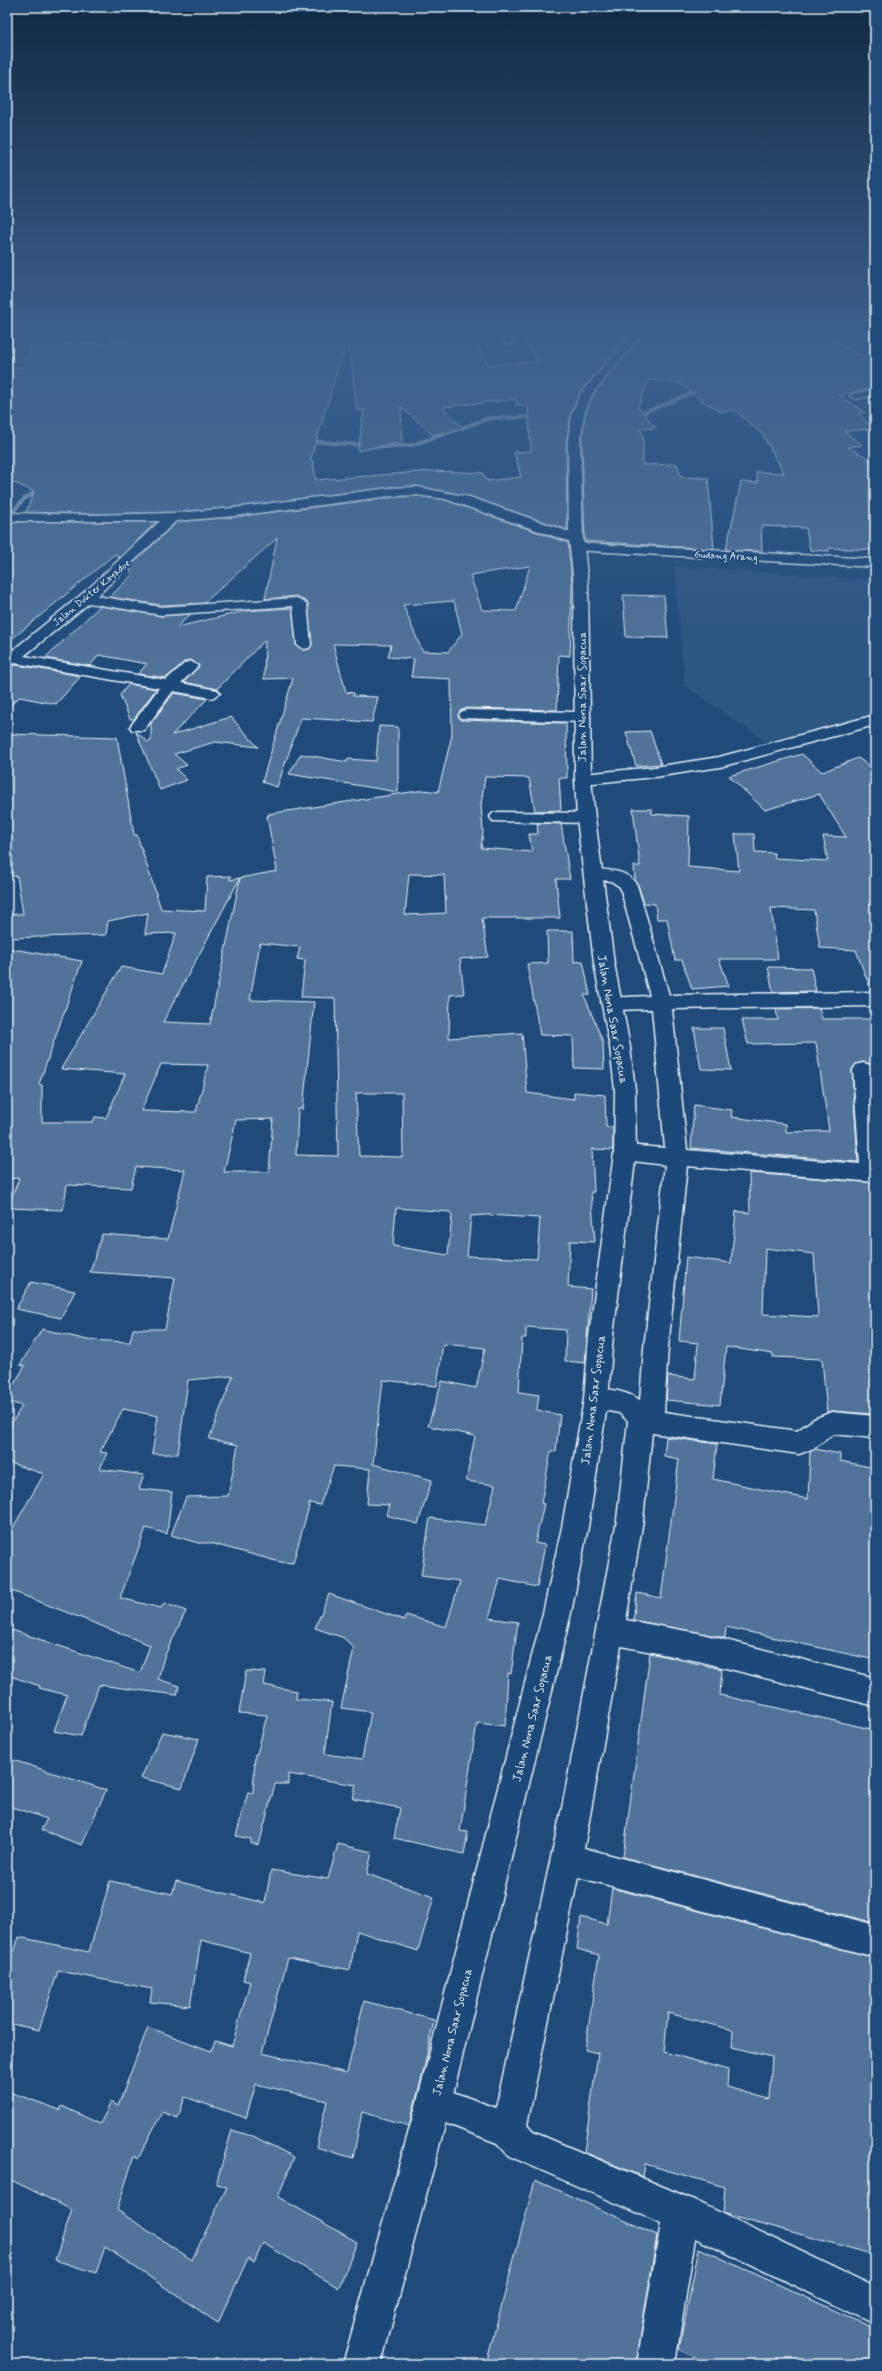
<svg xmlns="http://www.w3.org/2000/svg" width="882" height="2371" viewBox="0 0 882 2371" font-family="Mynerve,sans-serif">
<rect width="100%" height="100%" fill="#1f4a7a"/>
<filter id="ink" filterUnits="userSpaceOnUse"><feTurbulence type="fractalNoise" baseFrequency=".025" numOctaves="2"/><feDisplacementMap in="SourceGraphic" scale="8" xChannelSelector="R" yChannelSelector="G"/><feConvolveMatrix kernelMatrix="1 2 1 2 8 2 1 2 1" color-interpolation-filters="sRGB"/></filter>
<g filter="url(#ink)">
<path fill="#2e5683" d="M674 566 875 580V712L774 747 685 686Z"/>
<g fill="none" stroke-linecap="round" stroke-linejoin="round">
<g stroke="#9ab0c7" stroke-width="4">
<path d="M635 416 700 390"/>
<path d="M306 441 387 447 412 445 490 418 537 417"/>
<path d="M10 515 24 499 42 488"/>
</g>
</g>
<g fill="#517399" stroke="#e8f1f8" fill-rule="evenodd">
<path d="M34 337H65L62 344H110L113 339 133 340V337H348L310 461H313L316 480 432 471 483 473 487 481 521 477 514 452 531 451 528 406 516 405 517 399 443 407 464 429 433 435 401 407 402 442 358 451 364 410 357 411 348 337H473L488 364 538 362 523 337H627L580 392 571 413 566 441 567 530 469 496 417 486 390 487 234 507 177 512 92 514 26 512 34 492 7 479V366L23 367Z"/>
<path d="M640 337H824L875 362V388L839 395 865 412 858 413 873 429 844 431 862 445 848 447 875 462V550L829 548V551L810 550 806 528 761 526 762 551 726 550 741 482 758 483 756 472 784 473 762 434 734 410 721 412 709 404H706L680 383 649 380 638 407 656 428 640 429 643 435V465L677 464 681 477 708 478 714 549 585 541 582 441 585 414 593 395Z"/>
<path d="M417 496 445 500 568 543 572 584 570 656 559 655 557 710 467 708 460 711 458 716 461 720 566 723 567 778H559L561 810 535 811 529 778 485 777 481 805 483 831 481 848 532 852 529 834H538L537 823 561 824 570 879H556L560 918H482L488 957 460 959 464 994 450 995 449 1038 522 1033 527 1093 574 1099V1092L605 1095 606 1127H613V1150L592 1149 594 1192H591L595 1242 570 1241 568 1287 591 1289 585 1363 565 1361 566 1330 526 1327V1338H522L519 1392 539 1395 537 1410 560 1415 556 1451H551L541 1503 544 1504 535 1543 545 1545 537 1587 500 1579 489 1618 518 1622 511 1674 508 1673 505 1726 477 1723 460 1831 468 1832 464 1854 394 1838 400 1808 353 1799 356 1785 288 1774V1784H275L259 1845 251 1843V1839L236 1836 248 1792 253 1793 255 1754H257L267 1715 239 1713 246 1671 266 1672 264 1685 297 1691 296 1699 332 1702 325 1754 362 1759 371 1712 341 1708 354 1648 344 1638 315 1628 329 1594 404 1620 406 1615 446 1627 460 1581 421 1576 430 1518 485 1525 495 1485 466 1481 475 1436 428 1426 442 1381 476 1388 485 1348 443 1344 437 1386 383 1380 373 1464 432 1480 418 1524 386 1515 389 1505 367 1504 370 1469 334 1466 320 1505 310 1503 293 1563 280 1562 210 1543H198L171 1535 186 1497 228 1496 238 1445 209 1439 233 1376 188 1380 178 1454H152L158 1416 123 1409 100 1452 107 1453 100 1469 144 1475 139 1489 172 1492 167 1534 146 1528 120 1598 161 1608 164 1603 186 1611 164 1657 158 1679 179 1686 177 1695 99 1685 81 1736 54 1731 67 1695 39 1688 40 1686 7 1675V1639L12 1630 140 1673 150 1645 7 1589V1538L44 1474 7 1462V1431L22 1406 7 1401V1395L25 1366 20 1365 42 1329 87 1340 130 1342 133 1329H165L175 1278 90 1272 102 1234 168 1239 185 1170 136 1167 131 1188 67 1185 63 1210 8 1208 19 1178 7 1179V999L14 975H7V948L82 961 39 1084 42 1085V1122H93L95 1117 106 1118 125 1074 61 1069 121 967 162 974 176 933 145 934 148 913 108 921 106 935 7 938V914H23L17 876H7V734L117 737 134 835H137L161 909 205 911 207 877 231 876 230 880 240 878 163 1022 210 1024 240 878 277 871 267 816H269L268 814 424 790 438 792 452 735 451 679 411 677 414 659 388 657 391 645 333 644 346 692 354 693 353 696 378 697 372 722 301 718 277 787 262 782 293 678 264 679 265 640 217 689 184 682 199 666 191 660 184 662 166 678 138 674 147 664 99 655 90 666 45 658 100 606 161 616 191 614 177 627 245 611 292 608 296 645 303 650 309 649 312 645 308 603 297 596 265 599 277 538 204 603 161 605 110 597 133 574 128 568 177 522 234 517 390 498ZM530 566 516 611 482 610 470 575ZM454 601 462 634 448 652 422 651 403 605ZM409 874 444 875 446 913 405 915ZM260 943 300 947 297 959 305 960 301 997 335 998 338 1156 296 1155 298 1109H303L314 1002 250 1000ZM161 1064 208 1065 196 1112 141 1111ZM356 1093H402L403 1157 359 1156ZM273 1119 269 1172H224L236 1120ZM396 1208 450 1212 452 1215 448 1255 393 1246ZM486 1215 540 1218 537 1259 467 1256 471 1216Z"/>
<path d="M21 522H156L119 558 115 554 7 643V524Z"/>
<path d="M623 595 664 596 668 638 626 637Z"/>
<path d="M15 665 35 668 81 676 56 704 19 697 7 709V668Z"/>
<path d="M129 684 156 689 134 719H130L120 695Z"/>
<path d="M174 693 207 699 172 735 231 717 258 747 215 742 174 754 187 765 176 769 187 780 160 790 136 732 148 742 151 741V723Z"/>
<path d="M379 726 398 727V792L289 774 301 754 347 762 348 759 376 761Z"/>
<path d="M650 731 661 764 636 766 626 732Z"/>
<path d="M802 754 822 772 858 758 875 770V991H871L856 950 820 948 814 910 771 908 778 959H719L729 986 692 989 682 960H675L667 919H657L655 904 644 903 638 885 635 880 634 866H640L633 809H652V814L689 816 688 867 739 871 735 834H754L755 852 774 853 775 858 828 861 823 836 846 837 819 794 765 810 729 776Z"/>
<path d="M547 931H573L574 962 583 961 590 995H584L603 1042 604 1069 574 1068 573 1036 540 1035 527 964 548 963Z"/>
<path d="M768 967 811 968 816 991 773 992Z"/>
<path d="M819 1008 822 1019H875V1079L870 1064 863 1062 856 1064 852 1070 858 1162 691 1148 694 1105 732 1110 731 1117 786 1124V1132L829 1131 816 1043 748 1044 742 1020H778L776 1009Z"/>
<path d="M694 1028H723L731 1070 701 1069Z"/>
<path d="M749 1173 875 1183V1414L832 1411 827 1412 822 1359 773 1357V1354L726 1347 720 1405 666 1400 668 1376 695 1379 698 1343 679 1341 686 1257 731 1263 736 1211 750 1213ZM765 1248 814 1254 818 1317 763 1314Z"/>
<path d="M31 1282 75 1291 61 1318 16 1309Z"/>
<path d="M666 1437 717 1444 713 1479 808 1499 810 1452 815 1449 840 1454V1461L875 1468V1660L726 1627 725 1638 633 1620 637 1593 661 1598 679 1459 664 1456Z"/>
<path d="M650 1653 722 1669 720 1695 875 1730V1923L623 1857Z"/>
<path d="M162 1732 199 1739 182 1788 141 1778Z"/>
<path d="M7 1758 106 1790 82 1845 41 1830 47 1819 7 1805Z"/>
<path d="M338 1844 372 1852 367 1874 434 1897 418 1951 357 1931 350 1970 288 1958 262 2053 347 2073 364 2001 434 2020 424 2069 409 2126 362 2112 353 2158 316 2147 327 2101 256 2084 246 2118 185 2097 178 2118 162 2112 138 2159 134 2156 117 2210 192 2260 227 2187 216 2184 232 2130 255 2137 294 2157 278 2197 357 2242 339 2288 263 2243 254 2262 248 2258 218 2323 105 2247 96 2273 55 2260 72 2210 7 2178V2091L60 2110 62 2106 100 2124 111 2102 118 2106 148 2027 211 2051 215 2041 232 2046 250 1982 243 1980 250 1953 201 1940 190 2006 150 2002 152 1989 58 1971 39 2030 7 2023V1972L19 1937 89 1952 110 1881 172 1894 176 1881 265 1903 271 1870 328 1879Z"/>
<path d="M612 1888 875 1958V2255L727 2214 723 2212 725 2187 645 2164 643 2177 584 2152 598 2053 585 2050 599 1955 577 1949 581 1917 607 1924ZM668 2013 733 2030 732 2047 772 2057 769 2099 727 2087 728 2070 664 2052Z"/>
<path d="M535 2180 657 2235 636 2364H486Z"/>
<path d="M699 2248 875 2329V2364H709L679 2349Z"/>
</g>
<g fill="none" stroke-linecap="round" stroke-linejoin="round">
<defs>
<g id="minor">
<path d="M502 337H512L515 342 510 345 506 344Z"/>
<path d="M875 389V395L856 399 850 396 852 394Z"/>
<path d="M417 487 469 497 581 536 583 539 581 542H571L445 499 417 495 390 496 234 516 176 521 97 596 161 607 297 598 307 604 311 645 309 648 304 649 297 645 293 606 161 615 89 603 24 656 166 680 185 663 190 661 198 666 181 683 217 690 220 693 212 698 173 691 144 730H132L130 727 159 688 15 663 7 667V655L87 590 160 521H7V513L92 515 177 513 234 508 390 488Z"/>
<path d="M577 543 875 559V567L572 550 570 547 572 544Z"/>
<path d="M467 710 582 712 588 714 590 717 588 720 582 722 461 718 459 715 461 712Z"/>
<path d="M875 715V725L720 767 655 777 583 784 577 783 575 779 577 775 583 774 655 767 719 757Z"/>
<path d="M499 812 586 813 592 814 595 818 592 822 586 823 493 821 490 817 493 813Z"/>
<path d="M593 869C610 870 627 870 637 885L669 995 875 992V1006L672 1009 687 1150 860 1164 853 1070 856 1065 863 1063 870 1065C879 1081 875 1159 875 1182L687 1166 668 1348 664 1412 797 1431 814 1419 832 1412 875 1416V1438L833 1434 813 1449 799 1454 652 1433 643 1520 626 1620 698 1633 875 1678V1706L698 1661 621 1646 584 1848 875 1925V1957L578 1877 527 2125 533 2132 694 2200 875 2287V2324L695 2238 675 2364H637L661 2223 509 2156 497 2143 422 2114 417 2102 422 2090 434 2085 496 2108 563 1803 617 1520 628 1421 619 1413 587 1407 584 1399 587 1391C603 1386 626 1391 640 1400L644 1348 665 1165 617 1159 614 1153 617 1147 625 1145 665 1148 652 1009 611 1010 604 1008 601 1003 604 998 650 996 620 887 611 881 587 879 584 875 587 871Z"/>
</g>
<path id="major" d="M629 337H639L592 394 584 414 580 441 583 539 588 584 591 779 595 818 614 963 630 1047 635 1090 636 1153 613 1336 608 1399 588 1527 571 1613 451 2102 381 2364H343L417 2102 543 1613 562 1527 584 1399 589 1336 614 1153 615 1090 610 1047 594 963 577 818 575 779 574 584 569 539 568 441 572 414 581 393Z"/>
</defs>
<use href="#minor" stroke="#e8f1f8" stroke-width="3"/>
<use href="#major" stroke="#e8f1f8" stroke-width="3"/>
<use href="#minor" fill="#1f4a7a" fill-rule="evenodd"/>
<use href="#major" fill="#1f4a7a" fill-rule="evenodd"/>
</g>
</g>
<linearGradient id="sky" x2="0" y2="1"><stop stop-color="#112943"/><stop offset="0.5" stop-color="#3c608d"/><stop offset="1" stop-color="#3c608d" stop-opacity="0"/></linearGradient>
<rect width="882" height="669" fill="url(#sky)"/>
<g text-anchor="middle" stroke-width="4" stroke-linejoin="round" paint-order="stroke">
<g font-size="10" fill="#e8f1f8" stroke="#1f4a7a">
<text transform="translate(726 555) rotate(3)" y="4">Gudang Arang</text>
<text transform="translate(91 592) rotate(-40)" y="4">Jalan Dokter Kayadoe</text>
</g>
<g font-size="12" fill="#e8f1f8" stroke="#1f4a7a">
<text transform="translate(582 697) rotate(-90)" y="4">Jalan Nona Saar Sopacua</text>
<text transform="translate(613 1019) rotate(80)" y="4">Jalan Nona Saar Sopacua</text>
<text transform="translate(593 1400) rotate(-83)" y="4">Jalan Nona Saar Sopacua</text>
<text transform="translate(532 1718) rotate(-76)" y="4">Jalan Nona Saar Sopacua</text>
<text transform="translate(452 2032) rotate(-76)" y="4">Jalan Nona Saar Sopacua</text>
</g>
</g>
<rect width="882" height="2371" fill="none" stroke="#1f4a7a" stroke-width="24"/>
<rect x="12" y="12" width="858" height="2347" fill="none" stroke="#e8f1f8" stroke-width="1.5" filter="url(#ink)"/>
</svg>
